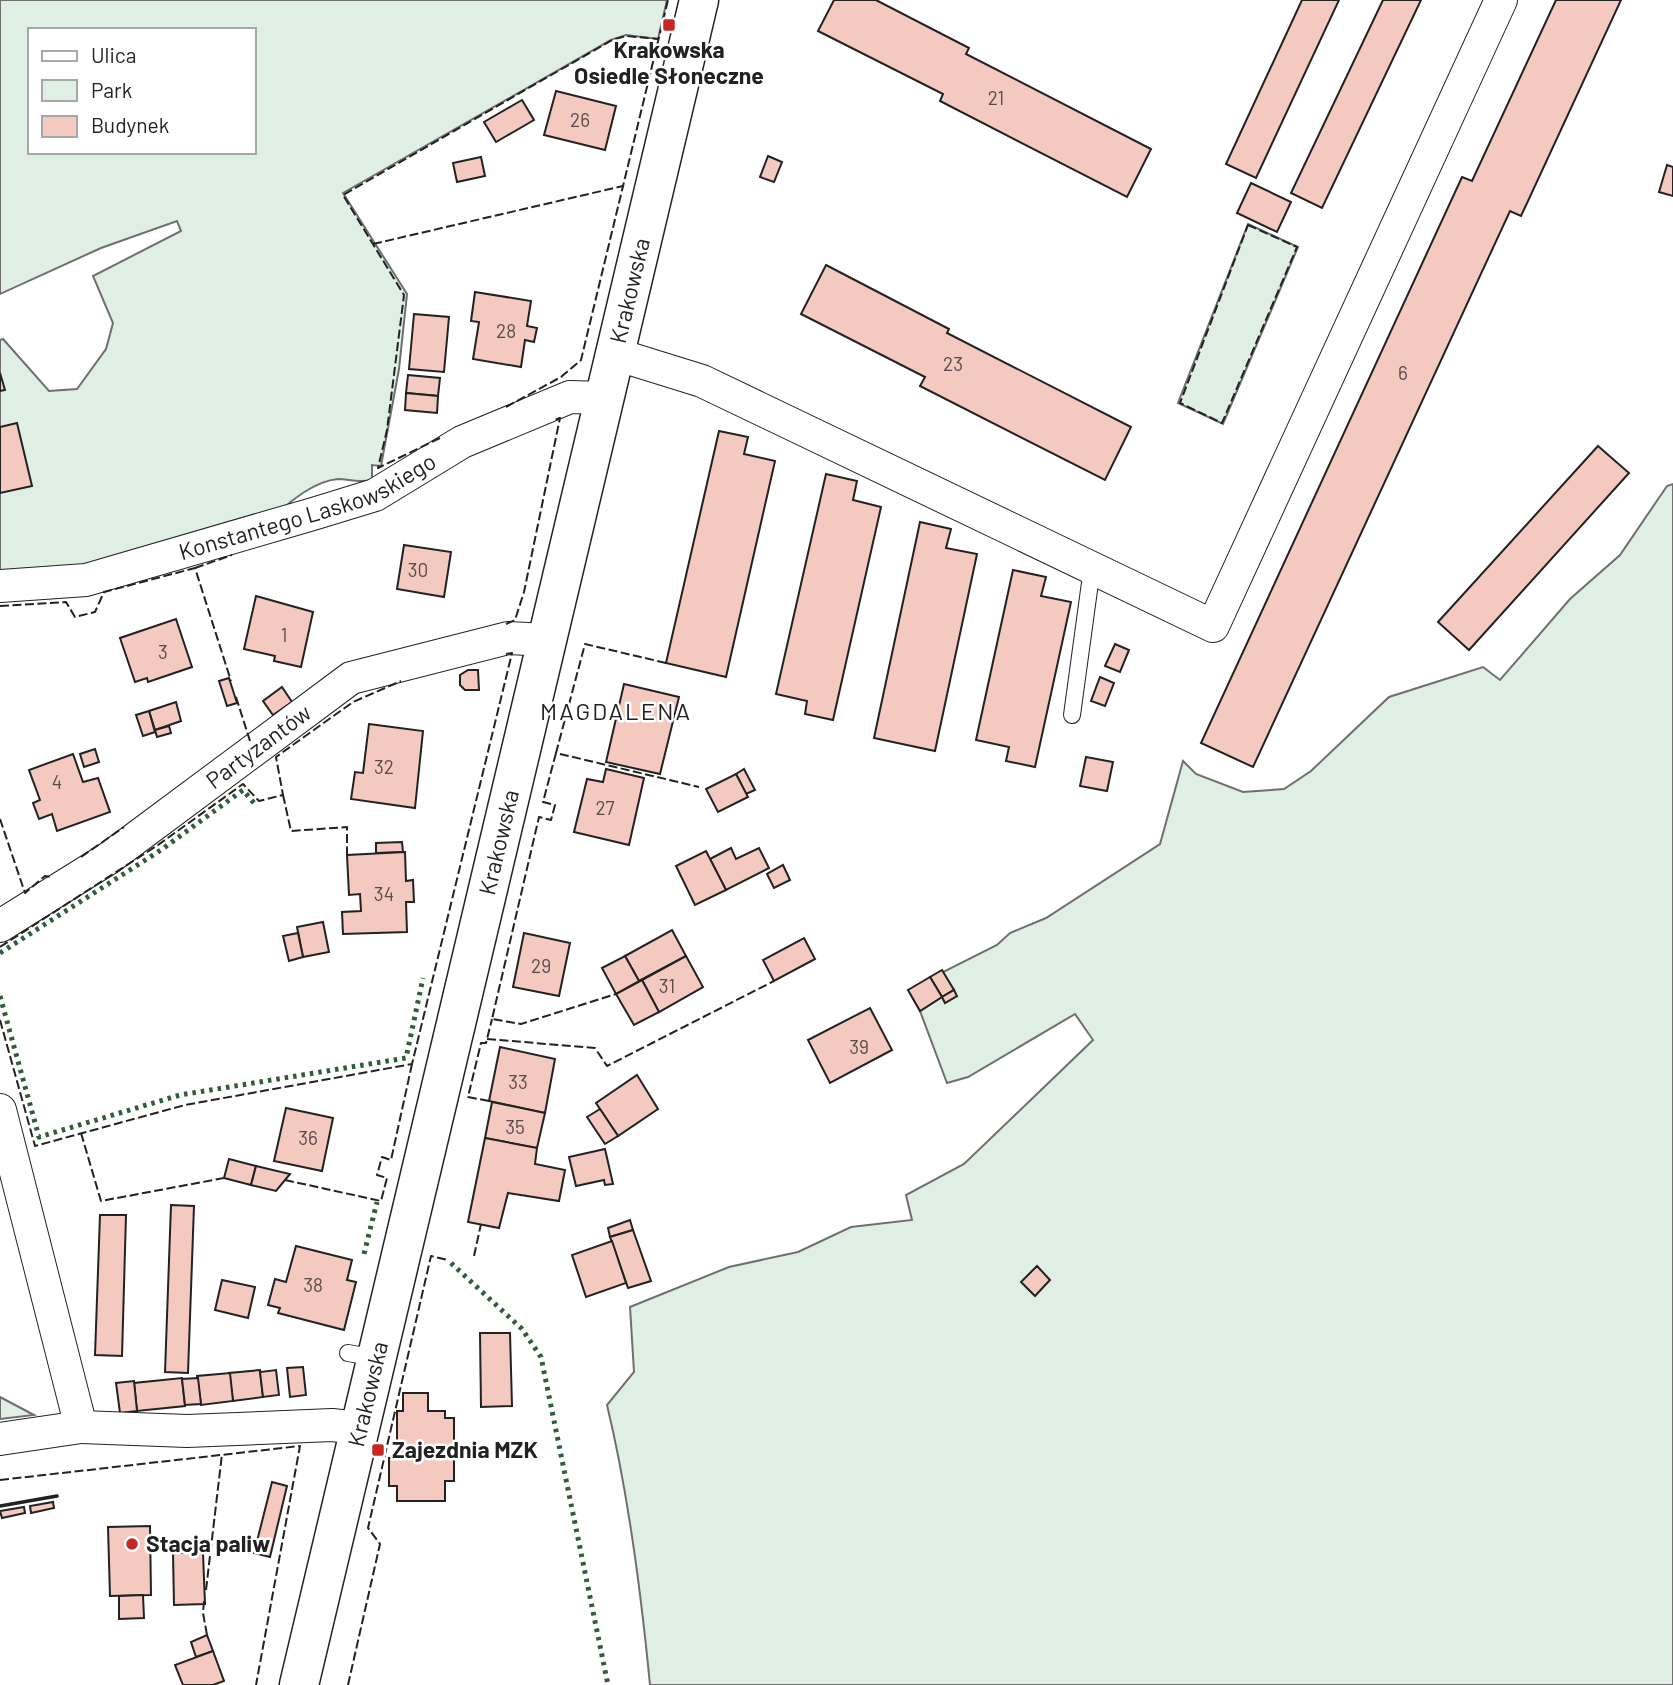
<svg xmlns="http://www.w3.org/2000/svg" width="1673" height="1685" viewBox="0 0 1673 1685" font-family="Barlow,sans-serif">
<rect width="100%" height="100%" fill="#fff"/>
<g fill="#e0efe3" stroke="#6f6f6f" stroke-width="2" fill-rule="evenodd">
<path d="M0 0H667L658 39 626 35 611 40 343 193 407 294 399 369 381 466 372 465V480C357 483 349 479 338 479 315 481 289 501 275 517L106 569 0 579V340L3 339 49 391 77 389 106 349 113 323 93 276 181 231 177 221 101 248 0 294ZM30 30H254V152H30Z"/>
<path d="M1248 224 1298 247 1223 424 1178 403Z"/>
<path d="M1673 484V1685H650C641 1592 629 1496 607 1405L634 1372 630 1307 729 1267 798 1252 851 1227 912 1220 906 1195 964 1164 1093 1040 1075 1014 968 1077 947 1083 920 1011 942 997 945 1003 943 972 997 945 1010 933 1046 918 1160 844 1183 761 1196 774 1243 792 1284 789 1311 771 1389 697 1483 667 1500 680 1570 599 1620 555 1667 486Z"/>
<path d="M0 1397 34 1415 0 1419Z"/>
</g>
<g fill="#f3c9c0" stroke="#222" stroke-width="2">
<path d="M834 0H876L969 48 966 54 1151 149 1127 197 940 101 943 94 818 31Z"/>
<path d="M1302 0H1339L1256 178 1226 164Z"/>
<path d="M1383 0H1421L1322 208 1291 193Z"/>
<path d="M1556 0H1621L1521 216 1510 211 1253 767 1201 743 1462 177 1472 181Z"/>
<path d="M556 91 616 106 605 150 544 135Z"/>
<path d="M522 100 534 120 496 142 484 122Z"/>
<path d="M768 156 782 162 774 182 760 177Z"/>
<path d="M481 157 485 176 457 182 453 163Z"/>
<path d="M1667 165 1673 167V196L1659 192Z"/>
<path d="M1251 183 1291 202 1277 232 1237 213Z"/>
<path d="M826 265 949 329 947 333 1131 427 1105 480 920 386 925 377 801 314Z"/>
<path d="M475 292 531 301 527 326 537 328 534 342 525 340 521 367 473 359 479 322 471 321Z"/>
<path d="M414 314 449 317 444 372 409 369Z"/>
<path d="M0 373 5 390 0 391Z"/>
<path d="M408 375 440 378 438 396 406 393Z"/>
<path d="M406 393 438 396 437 413 405 410Z"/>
<path d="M17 423 32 486 0 493V427Z"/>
<path d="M719 431 748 437 744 454 775 461 726 677 666 663Z"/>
<path d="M1598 446 1629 473 1469 650 1438 622Z"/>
<path d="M826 474 857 481 853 500 881 507 833 720 805 714 807 701 776 694Z"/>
<path d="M920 522 951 529 946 548 977 554 935 751 874 738Z"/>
<path d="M404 545 451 552 444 597 397 589Z"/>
<path d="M1013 570 1046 577 1041 596 1071 602 1035 767 1006 761 1009 747 976 740Z"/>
<path d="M256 596 313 612 301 667 274 661 275 656 244 649Z"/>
<path d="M176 619 192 667 148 682 147 678 135 682 120 638Z"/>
<path d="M1115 644 1129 650 1120 672 1105 666Z"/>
<path d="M468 670H478L479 690H465L460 685V675Z"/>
<path d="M1100 677 1114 683 1105 706 1091 701Z"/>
<path d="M229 678 237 703 227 706 219 681Z"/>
<path d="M624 684 679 697 660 774 606 762Z"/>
<path d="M282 687 292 702 273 715 263 701Z"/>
<path d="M176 702 181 721 155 730 149 711Z"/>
<path d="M149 711 155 732 143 736 136 715Z"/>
<path d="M369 724 423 731 415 808 351 799 355 772 363 773Z"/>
<path d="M169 726 171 733 157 737 155 730Z"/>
<path d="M95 749 99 762 84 767 80 754Z"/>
<path d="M73 754 83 782 98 778 110 812 57 831 52 814 39 819 33 803 40 800 29 770Z"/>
<path d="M1086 757 1113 762 1107 791 1080 786Z"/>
<path d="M606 769 644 778 629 845 574 832 587 779 603 782Z"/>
<path d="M744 769 755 790 746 794 736 774Z"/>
<path d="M736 774 748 797 718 812 706 789Z"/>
<path d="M402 842 403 852 376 853V843Z"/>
<path d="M731 848 736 859 759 848 769 868 726 890 710 859Z"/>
<path d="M706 851 726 890 695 905 676 866Z"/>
<path d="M405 852 406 881 413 880 414 902H406L407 932 343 934 342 912 361 911 360 894 349 895 347 855Z"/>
<path d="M783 865 790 880 774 888 767 874Z"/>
<path d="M323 922 329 952 303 957 297 927Z"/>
<path d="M672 930 686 956 639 981 625 956Z"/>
<path d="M298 933 303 957 289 961 283 936Z"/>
<path d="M524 933 570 943 559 996 513 987Z"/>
<path d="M804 938 815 959 774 981 763 960Z"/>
<path d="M625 956 639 981 616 994 602 968Z"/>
<path d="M686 956 703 987 659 1012 642 980Z"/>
<path d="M942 970 954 990 942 997 930 977Z"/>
<path d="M930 977 942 997 920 1011 908 990Z"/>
<path d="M642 980 659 1012 634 1025 616 994Z"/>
<path d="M954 990 957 996 945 1003 942 997Z"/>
<path d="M870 1008 892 1050 830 1083 808 1040Z"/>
<path d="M500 1047 555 1059 545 1113 489 1101Z"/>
<path d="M637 1075 658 1109 618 1136 596 1103Z"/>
<path d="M492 1102 545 1113 537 1148 485 1138Z"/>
<path d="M286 1108 333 1118 322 1171 274 1161Z"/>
<path d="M600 1109 618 1136 605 1144 587 1117Z"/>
<path d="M485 1138 537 1148 535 1164 565 1170 559 1201 508 1193 499 1228 468 1222Z"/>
<path d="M605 1149 613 1184 605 1185 604 1180 576 1186 569 1157Z"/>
<path d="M229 1159 256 1166 251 1185 224 1178Z"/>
<path d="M256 1166 290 1174 276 1191 251 1185Z"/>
<path d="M171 1205 194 1206 188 1373 165 1372Z"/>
<path d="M100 1215H126L122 1356 95 1355Z"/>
<path d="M630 1220 633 1230 610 1237 608 1228Z"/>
<path d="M633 1230 651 1281 628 1288 610 1237Z"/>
<path d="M612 1241 626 1283 586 1297 572 1255Z"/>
<path d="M296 1246 352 1260 347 1280 356 1282 344 1330 278 1313 280 1308 268 1305 275 1279 286 1282Z"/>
<path d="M1037 1266 1050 1280 1035 1296 1021 1282Z"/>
<path d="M222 1280 255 1287 248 1318 215 1310Z"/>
<path d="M480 1333H510L512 1406 481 1407Z"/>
<path d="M303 1367 306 1395 290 1397 287 1368Z"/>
<path d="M260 1370 263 1397 233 1401 229 1373Z"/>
<path d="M276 1370 279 1395 263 1397 260 1372Z"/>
<path d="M230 1373 233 1401 201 1405 197 1376Z"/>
<path d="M182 1378 185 1406 137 1411 134 1383Z"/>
<path d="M198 1378 201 1404 185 1405 182 1379Z"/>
<path d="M134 1381 137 1411 120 1413 116 1383Z"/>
<path d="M403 1393H428V1411H445V1418H454V1481H445V1501H397V1486H389V1458H397V1411H403Z"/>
<path d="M272 1482 287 1486 270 1557 254 1553Z"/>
<path d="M53 1502 54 1508 31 1513 30 1506Z"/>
<path d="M24 1507 25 1513 2 1518 0 1511Z"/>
<path d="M150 1526 151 1595 110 1596 108 1527Z"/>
<path d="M173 1553H203L205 1604 174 1605Z"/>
<path d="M143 1595 144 1618 119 1619V1596Z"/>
<path d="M207 1635 213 1651 196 1657 191 1642Z"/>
<path d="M213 1651 224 1681 213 1685H183L175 1665Z"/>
</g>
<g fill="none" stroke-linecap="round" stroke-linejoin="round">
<defs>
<g id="service">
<path d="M1072 715 1092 568"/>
<path d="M348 1353 376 1358"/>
</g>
<g id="minor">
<path d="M615 354 702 381 1213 626 1501 0"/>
<path id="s1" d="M0 586 86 580 313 514 375 495 462 442 570 397 604 398"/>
<path id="s2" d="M0 926 109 858 351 678 508 638 547 640"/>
<path d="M0 1110 81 1427 187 1431 332 1425 359 1428"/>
<path d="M0 1439 81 1427"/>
</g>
<g id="tertiary">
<path id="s3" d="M299 1685 699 0"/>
</g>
</defs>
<use href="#service" stroke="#222" stroke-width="18"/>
<use href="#minor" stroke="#222" stroke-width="34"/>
<use href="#tertiary" stroke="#222" stroke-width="41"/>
<use href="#service" stroke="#fff" stroke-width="16"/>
<use href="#minor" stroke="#fff" stroke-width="32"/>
<use href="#tertiary" stroke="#fff" stroke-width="38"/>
<g stroke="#2f5e38" stroke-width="5" stroke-dasharray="3.5 5" stroke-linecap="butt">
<path d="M0 953 161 850 243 790 254 803"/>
<path d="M0 996 39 1137 180 1095 406 1058 423 978"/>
<path d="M364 1254 377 1202"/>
<path d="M451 1263 522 1329 541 1357 608 1685"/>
</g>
<g stroke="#222" stroke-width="2" stroke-dasharray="9 3.5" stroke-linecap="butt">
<path d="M1248 225 1297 247 1222 423 1180 403Z"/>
<path d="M373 244 623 186"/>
<path d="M506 407 561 377 581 360 668 0"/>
<path d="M440 438 378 468 387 430 404 295 343 195 612 40 626 36 659 39"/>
<path d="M195 568 232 555"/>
<path d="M0 606 66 602 75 617 95 612 104 592 195 568 231 681"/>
<path d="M506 624 515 620 524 592 560 418 554 420"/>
<path d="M666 663 585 644 556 753 699 787"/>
<path d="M236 697 250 741"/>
<path d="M556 753 543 802 555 805 551 820 539 817 492 1019 521 1024 616 994"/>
<path d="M283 795 291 831 347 827V855"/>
<path d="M0 819 25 893 45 876 52 877"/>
<path d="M81 857 124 827"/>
<path d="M0 947 158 845 243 784 259 801 283 795 276 757 353 702 401 681"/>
<path d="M0 1020 35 1146 185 1105 412 1064 512 653 506 654"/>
<path d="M487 1039 595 1048 607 1066 774 981"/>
<path d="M489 1101 468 1097 481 1043H486L492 1019"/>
<path d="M81 1133 101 1201 224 1178"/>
<path d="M285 1180 381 1201 387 1178 377 1175 382 1157 391 1160 412 1064"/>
<path d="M474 1256 481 1224"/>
<path d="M0 1480 300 1446 256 1685"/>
<path d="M206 1590 222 1454"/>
<path d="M204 1601 203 1613 207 1635"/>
<path d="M348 1685 380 1544 368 1528 431 1256 448 1260"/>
</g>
<path stroke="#222" stroke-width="3.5" d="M0 1506 57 1496"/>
</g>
<g fill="#c62828" stroke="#fff" stroke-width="2.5">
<rect x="662" y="18" width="14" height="14" rx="3.5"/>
<rect x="371" y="1443" width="14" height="14" rx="3.5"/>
<circle cx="132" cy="1544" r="7"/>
</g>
<g text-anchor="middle" stroke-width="5" stroke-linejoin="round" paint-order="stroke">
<g font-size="19" fill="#564c4a">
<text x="996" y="105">21</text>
<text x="580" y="127">26</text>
<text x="506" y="338">28</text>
<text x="953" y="371">23</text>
<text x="1403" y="380">6</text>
<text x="418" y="577">30</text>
<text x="284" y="642">1</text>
<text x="163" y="659">3</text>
<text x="384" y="774">32</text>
<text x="57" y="789">4</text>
<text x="605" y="815">27</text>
<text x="384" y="901">34</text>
<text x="541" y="973">29</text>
<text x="667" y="993">31</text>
<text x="859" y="1054">39</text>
<text x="518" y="1089">33</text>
<text x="515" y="1134">35</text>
<text x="308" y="1145">36</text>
<text x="313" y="1292">38</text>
</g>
<g font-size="23" font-weight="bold" fill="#222" stroke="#fff" text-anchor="start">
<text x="669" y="58" text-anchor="middle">Krakowska<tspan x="669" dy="26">Osiedle Słoneczne</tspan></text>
<text x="392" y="1458">Zajezdnia MZK</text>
<text x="146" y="1552">Stacja paliw</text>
</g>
<g font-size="23" fill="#222" stroke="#fff">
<text dy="8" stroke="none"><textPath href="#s3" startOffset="1433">Krakowska</textPath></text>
<text dy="8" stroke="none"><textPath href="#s1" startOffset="320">Konstantego Laskowskiego</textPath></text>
<text dy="8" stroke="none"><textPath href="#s2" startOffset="315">Partyzantów</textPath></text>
<text dy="8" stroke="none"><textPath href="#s3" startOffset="866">Krakowska</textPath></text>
<text dy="8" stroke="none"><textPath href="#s3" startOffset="299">Krakowska</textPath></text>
</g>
<g font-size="24" letter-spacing="2" fill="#222" stroke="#fff">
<text x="616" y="720">MAGDALENA</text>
</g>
</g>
<rect x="28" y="28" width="228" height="126" fill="#ffffff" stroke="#a7a7a7" stroke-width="2"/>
<rect x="42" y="51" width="35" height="10" fill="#ffffff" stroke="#a7a7a7" stroke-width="2"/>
<text x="91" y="63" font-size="21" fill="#222222">Ulica</text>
<rect x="42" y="80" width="35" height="21" fill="#e0efe3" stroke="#a7a7a7" stroke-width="2"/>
<text x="91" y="98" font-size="21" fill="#222222">Park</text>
<rect x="42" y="116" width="35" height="21" fill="#f3c9c0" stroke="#a7a7a7" stroke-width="2"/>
<text x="91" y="133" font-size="21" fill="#222222">Budynek</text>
</svg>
